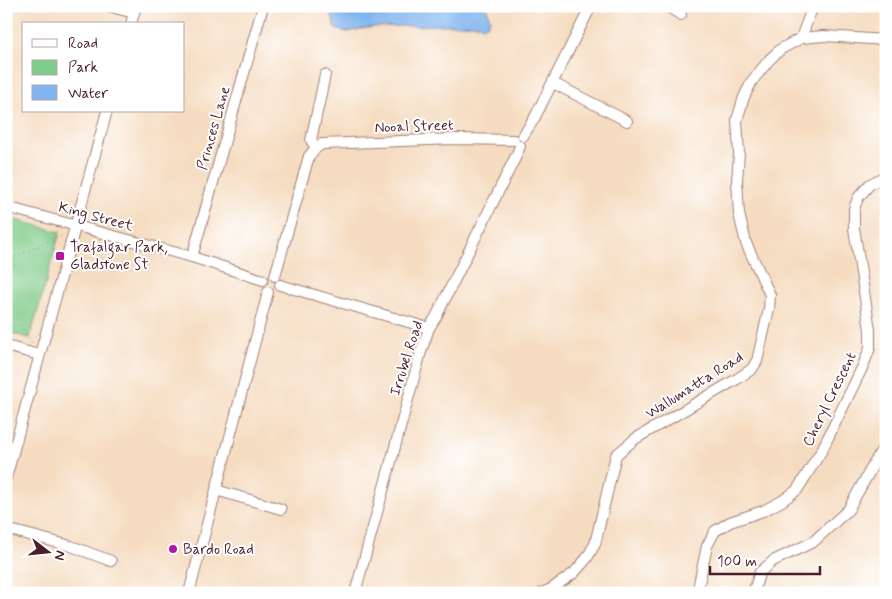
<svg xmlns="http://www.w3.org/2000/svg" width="892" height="599" viewBox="0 0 892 599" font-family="Mynerve,sans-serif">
<rect width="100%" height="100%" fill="#fff"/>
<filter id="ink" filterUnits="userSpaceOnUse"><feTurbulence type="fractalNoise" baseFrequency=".02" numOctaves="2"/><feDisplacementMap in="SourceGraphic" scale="10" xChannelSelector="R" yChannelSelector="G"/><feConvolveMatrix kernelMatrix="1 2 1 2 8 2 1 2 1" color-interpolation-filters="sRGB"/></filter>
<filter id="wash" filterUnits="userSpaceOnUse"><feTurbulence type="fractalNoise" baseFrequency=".0096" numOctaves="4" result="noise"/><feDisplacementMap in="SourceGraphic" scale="20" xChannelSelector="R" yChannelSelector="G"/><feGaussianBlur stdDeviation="1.12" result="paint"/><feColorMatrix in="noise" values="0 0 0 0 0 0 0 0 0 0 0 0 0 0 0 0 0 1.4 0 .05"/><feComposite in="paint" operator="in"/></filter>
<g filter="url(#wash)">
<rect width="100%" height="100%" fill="#f5dcc0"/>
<path fill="#7fcb89" stroke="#64755a" d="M6 217 60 232 30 338 6 332Z"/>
<path fill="#81b5ef" stroke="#666a8d" d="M330 6H489L487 9 490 19 487 25 482 27 478 24 373 27 347 32 335 29Z"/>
</g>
<g filter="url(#ink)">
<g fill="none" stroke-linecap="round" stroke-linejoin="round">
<defs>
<g id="minor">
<path d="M108 6 134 13"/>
<path d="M667 6 681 15"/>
<path d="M131 24 136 6"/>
<path d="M801 38 813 6"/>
<path d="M553 83 627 121"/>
<path d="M523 136 534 119 591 6"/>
<path d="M316 148 311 140 325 75"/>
<path d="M6 207 192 257 263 280"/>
<path d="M192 257 263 6"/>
<path d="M275 276 309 156 316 148 322 144 455 139 514 140"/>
<path d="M280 285 429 328"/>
<path d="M6 346 39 355"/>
<path d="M6 478 107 111"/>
<path d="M216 490 281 509"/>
<path d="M6 529 71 546 111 561"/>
<path d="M189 593 268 292"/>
<path d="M355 593 421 352 429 328 436 317 516 156 520 146"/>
<path d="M542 593 551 589 574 573 587 558 595 544 616 455 635 439 737 379 752 369 757 361 769 309 770 295 746 243 739 214 737 181 739 153 737 120 744 97 752 81 770 59 781 49 801 38 824 36 886 40"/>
<path d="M697 593 707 546 715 531 730 522 763 511 782 501 797 490 822 450 863 366 870 348V330L854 228V209L858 198 870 184 886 176"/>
<path d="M753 593 760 572 773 561 813 542 848 510 881 451"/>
</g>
</defs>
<use href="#minor" stroke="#a07e76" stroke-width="12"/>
<g stroke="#a07e76" stroke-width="1" stroke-dasharray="1 4" stroke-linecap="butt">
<path d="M6 261 47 242 55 237 62 236"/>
<path d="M20 325 32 343"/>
<path d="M6 502 11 485"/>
</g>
<use href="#minor" stroke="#fff" stroke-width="10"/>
</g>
</g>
<g fill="#b5179e" stroke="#fff" stroke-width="2">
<rect x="55" y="251" width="10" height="10" rx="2.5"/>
<circle cx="173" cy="549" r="5"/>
</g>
<g text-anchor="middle" stroke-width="4" stroke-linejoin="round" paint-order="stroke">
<g font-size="15" fill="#4a1f2b" stroke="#fff">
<text transform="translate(414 126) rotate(-2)" y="5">Nooal Street</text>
<text transform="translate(213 128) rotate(-74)" y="5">Princes Lane</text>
<text transform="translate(96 216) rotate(15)" y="5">King Street</text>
<text transform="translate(406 358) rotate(-72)" y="5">Irrubel Road</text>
<text transform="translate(694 385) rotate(-32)" y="5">Wallumatta Road</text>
<text transform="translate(829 399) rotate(-64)" y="5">Cheryl Crescent</text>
</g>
<g font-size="15" fill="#4a1f2b" stroke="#fff" text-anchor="start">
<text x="70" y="252">Trafalgar Park,<tspan x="70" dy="17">Gladstone St</tspan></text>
<text x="183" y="554">Bardo Road</text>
</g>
</g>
<rect width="892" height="599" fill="none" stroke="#fff" stroke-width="25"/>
<rect x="22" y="22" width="162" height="90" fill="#ffffff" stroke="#b7a5aa"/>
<rect x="32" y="39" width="25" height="8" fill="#ffffff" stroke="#b7a5aa"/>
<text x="68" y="48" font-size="15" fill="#4a1f2b">Road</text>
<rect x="32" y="60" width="25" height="15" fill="#7fcb89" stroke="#b7a5aa"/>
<text x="68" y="72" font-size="15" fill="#4a1f2b">Park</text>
<rect x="32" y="85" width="25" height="15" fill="#81b5ef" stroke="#b7a5aa"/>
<text x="68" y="98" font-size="15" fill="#4a1f2b">Water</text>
<g transform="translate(48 552) rotate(106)" stroke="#ffffff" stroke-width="4" paint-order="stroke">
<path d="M0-4L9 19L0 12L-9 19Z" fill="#4a1f2b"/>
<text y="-8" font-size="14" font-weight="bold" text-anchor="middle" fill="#4a1f2b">N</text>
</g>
<path d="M710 566v8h110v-8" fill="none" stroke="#4a1f2b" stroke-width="2.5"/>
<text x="717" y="566" font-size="15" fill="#4a1f2b" stroke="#ffffff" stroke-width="4" paint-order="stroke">100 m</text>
</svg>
